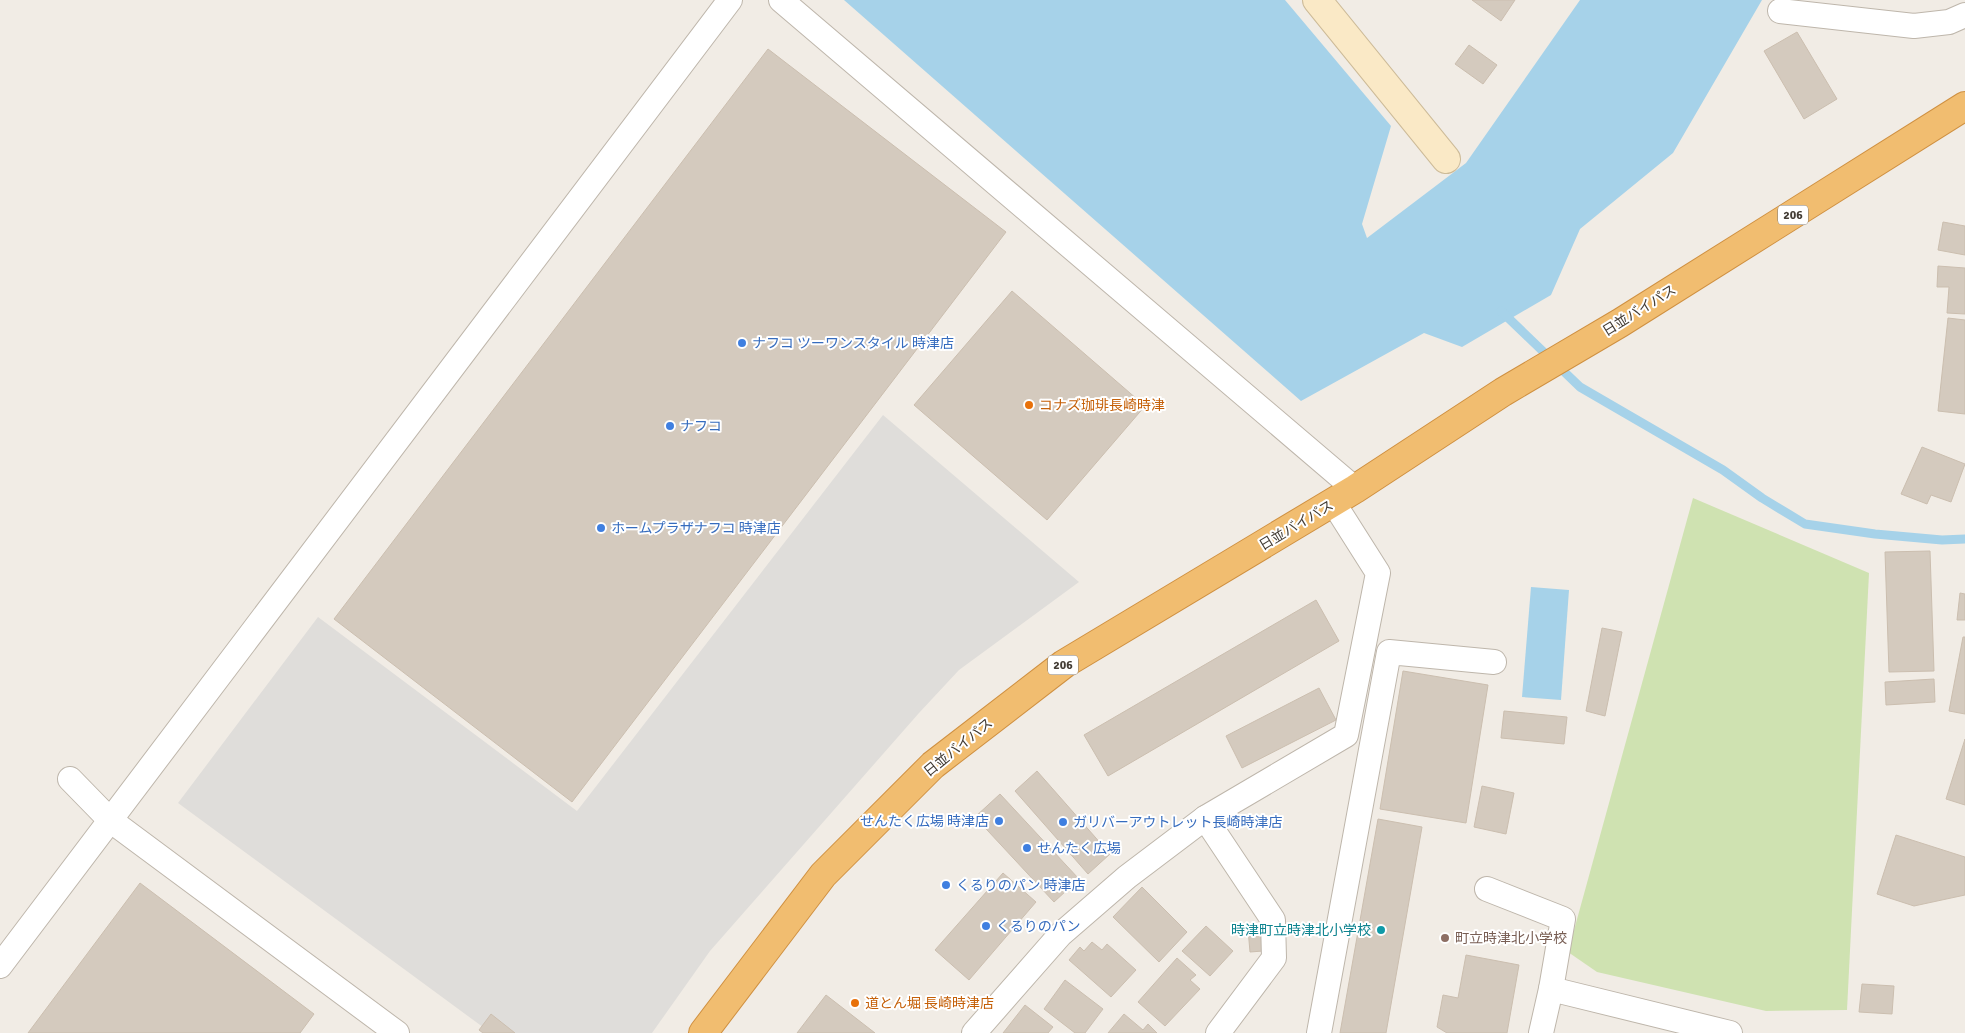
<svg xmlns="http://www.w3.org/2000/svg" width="1965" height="1033" viewBox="0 0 1965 1033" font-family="Signika,'Noto Sans JP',sans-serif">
<rect width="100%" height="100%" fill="#f1ece5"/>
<path fill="#cfe2b1" d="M1693 498 1869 573 1847 1010 1766 1011 1597 972 1568 952Z"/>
<path fill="#dfddda" d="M883 415 1079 582 959 670 919 713 710 951 652 1033H491L178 803 318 617 577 811Z"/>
<g fill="#a6d2e9">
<path d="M844 0H1285L1391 126 1362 224 1367 238 1466 163 1580 0H1762L1673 153 1580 229 1551 295 1462 347 1424 333 1301 401Z"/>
<path d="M1531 587 1569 590 1561 700 1522 697Z"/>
</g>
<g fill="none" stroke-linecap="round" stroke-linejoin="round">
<path stroke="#a6d2e9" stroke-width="9" d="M1501 311 1580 387 1723 470 1762 498 1805 524 1875 534 1942 540 1965 539"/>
</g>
<g fill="#d4cabe" stroke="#cbbeaf">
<path d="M1472 0H1515L1501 21Z"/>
<path d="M1797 32 1837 99 1804 119 1764 51Z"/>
<path d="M1469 45 1497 65 1483 84 1455 64Z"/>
<path d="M768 49 1006 232 572 802 334 619Z"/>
<path d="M1943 222 1965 226V255L1938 250Z"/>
<path d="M1938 266 1965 268V314L1947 313 1949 287H1937Z"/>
<path d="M1012 291 1145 406 1047 520 914 405Z"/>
<path d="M1948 318 1965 320V414L1938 411Z"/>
<path d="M1922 447 1965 464 1951 502 1931 495 1927 504 1901 494Z"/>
<path d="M1930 551 1934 671 1889 672 1885 552Z"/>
<path d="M1960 593 1965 594V620H1957Z"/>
<path d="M1316 600 1339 641 1108 776 1084 735Z"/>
<path d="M1602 628 1622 632 1605 716 1586 711Z"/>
<path d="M1963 637H1965V714L1949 711Z"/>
<path d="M1403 671 1488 685 1466 823 1380 809Z"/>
<path d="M1934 679 1935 702 1886 705 1885 682Z"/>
<path d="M1319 688 1336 720 1242 768 1226 736Z"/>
<path d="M1504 711 1567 717 1564 744 1501 738Z"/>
<path d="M1965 739V805L1946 799Z"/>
<path d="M1037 771 1110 854 1088 874 1015 791Z"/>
<path d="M1482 786 1514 793 1506 834 1474 827Z"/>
<path d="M1000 794 1079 879 1054 902 975 817Z"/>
<path d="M1378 819 1422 827 1386 1033H1340Z"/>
<path d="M1896 835 1965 857V895L1914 906 1877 894Z"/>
<path d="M1003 873 1036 902 969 980 935 950Z"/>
<path d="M140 883 314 1014 300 1033H28Z"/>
<path d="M1142 887 1187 932 1159 962 1113 917Z"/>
<path d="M1206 926 1233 951 1210 976 1182 951Z"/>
<path d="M1261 928 1263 951 1250 952 1248 929Z"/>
<path d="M1092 942 1102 950 1107 944 1136 970 1111 997 1069 960 1080 947 1084 951Z"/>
<path d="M1466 955 1519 965 1507 1033H1447L1437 1027 1443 995 1458 998Z"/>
<path d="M1177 958 1196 975 1190 980 1200 989 1165 1026 1138 1002Z"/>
<path d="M1065 980 1103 1009 1085 1033H1075L1044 1009Z"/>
<path d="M1862 984 1894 986 1892 1014 1859 1012Z"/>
<path d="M826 995 875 1033H797Z"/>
<path d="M1025 1005 1053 1027 1048 1033H1003Z"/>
<path d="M491 1014 515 1033H483L479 1030Z"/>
<path d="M1124 1014 1143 1030 1148 1024 1157 1033H1108Z"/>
</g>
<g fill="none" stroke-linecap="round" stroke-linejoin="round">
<defs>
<g id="street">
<path d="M781 0 1355 489"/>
<path d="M1780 11 1914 26 1949 22 1965 15"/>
<path d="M70 779 110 820 397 1033"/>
<path d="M1205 818 1273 920 1274 958 1218 1033"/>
<path d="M1487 889 1563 919 1551 989"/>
<path d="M0 966 730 0"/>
<path d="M974 1033 1060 935 1127 877 1205 818 1346 735 1378 573 1333 502"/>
<path d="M1319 1033 1389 652 1494 662"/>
<path d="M1541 1033 1551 989 1730 1033"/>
</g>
<path id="secondary" d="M1317 0 1446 159"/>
<path id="highway" d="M703 1033 823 875 933 765 1064 664 1355 489 1503 392 1620 323 1965 106"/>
</defs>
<use href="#street" stroke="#beb6ab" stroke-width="26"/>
<use href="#secondary" stroke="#cdbb98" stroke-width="30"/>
<use href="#highway" stroke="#cf9041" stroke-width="30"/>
<use href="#street" stroke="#fff" stroke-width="24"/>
<use href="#secondary" stroke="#fae9c6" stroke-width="28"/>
<use href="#highway" stroke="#f1bd70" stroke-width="28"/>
</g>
<g fill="#3f7fe0" stroke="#fff" stroke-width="2">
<circle cx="742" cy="343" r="5"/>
<circle cx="670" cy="426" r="5"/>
<circle cx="601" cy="528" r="5"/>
<circle cx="999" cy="821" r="5"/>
<circle cx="1063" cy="822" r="5"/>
<circle cx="1027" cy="848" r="5"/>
<circle cx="946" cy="885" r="5"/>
<circle cx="986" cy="926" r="5"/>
</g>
<g fill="#e8710a" stroke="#fff" stroke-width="2">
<circle cx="1029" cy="405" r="5"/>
<circle cx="855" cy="1003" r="5"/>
</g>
<circle fill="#0f9aa8" stroke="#fff" stroke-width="2" cx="1381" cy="930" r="5"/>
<circle fill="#8d6e63" stroke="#fff" stroke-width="2" cx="1445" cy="938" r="5"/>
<g text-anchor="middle" stroke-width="4" stroke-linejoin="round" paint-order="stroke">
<g fill="#fff" stroke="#7b7672" stroke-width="1">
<rect x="1778" y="205.5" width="30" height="19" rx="4"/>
<rect x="1048" y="655.5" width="30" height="19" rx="4"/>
</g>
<g font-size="12" font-weight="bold" fill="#433c35">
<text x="1793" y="219">206</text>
<text x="1063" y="669">206</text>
</g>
<g font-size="14" fill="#433c35" stroke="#fff">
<text transform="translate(1639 310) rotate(-32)" y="5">日並バイパス</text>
<text transform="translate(1296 525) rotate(-31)" y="5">日並バイパス</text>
<text transform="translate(958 747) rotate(-39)" y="5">日並バイパス</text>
</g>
<g font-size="14" fill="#366cbe" stroke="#fff" text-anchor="start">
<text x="752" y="348">ナフコ ツーワンスタイル 時津店</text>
<text x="680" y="431">ナフコ</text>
<text x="611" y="533">ホームプラザナフコ 時津店</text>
<text x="989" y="826" text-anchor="end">せんたく広場 時津店</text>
<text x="1073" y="827">ガリバーアウトレット長崎時津店</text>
<text x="1037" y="853">せんたく広場</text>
<text x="956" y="890">くるりのパン 時津店</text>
<text x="996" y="931">くるりのパン</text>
</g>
<g font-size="14" fill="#c56008" stroke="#fff" text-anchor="start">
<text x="1039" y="410">コナズ珈琲長崎時津</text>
<text x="865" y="1008">道とん堀 長崎時津店</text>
</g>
<g font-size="14" fill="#0d838f" stroke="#fff" text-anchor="end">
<text x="1371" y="935">時津町立時津北小学校</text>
</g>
<g font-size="14" fill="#785e54" stroke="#fff" text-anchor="start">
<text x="1455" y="943">町立時津北小学校</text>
</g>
</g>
</svg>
